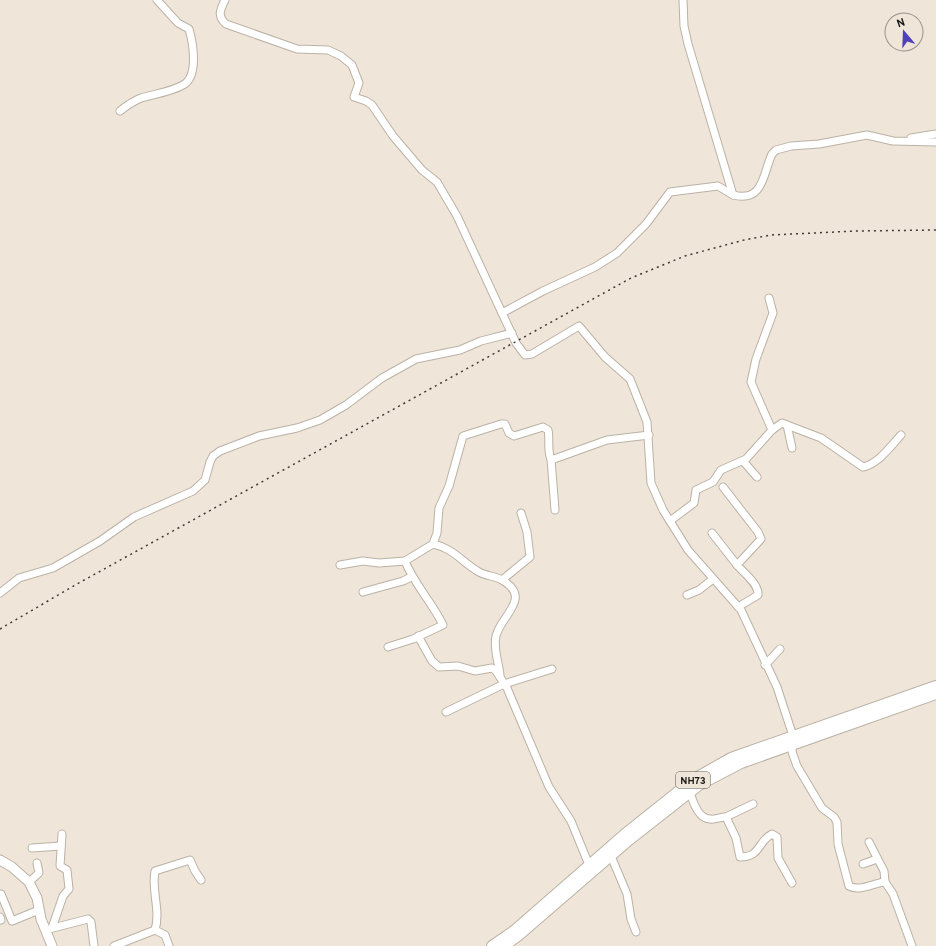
<svg xmlns="http://www.w3.org/2000/svg" width="936" height="946" viewBox="0 0 936 946" font-family="Overpass,sans-serif">
<rect width="100%" height="100%" fill="#efe5d9"/>
<g fill="none" stroke-linecap="round" stroke-linejoin="round">
<defs>
<g id="minor">
<path d="M225 0C220 10 217 16 226 24L297 49 328 50 341 56 352 65 359 83 354 97 366 101 372 105 393 136 422 170 437 182 457 216 502 313 543 291 595 267 617 253 646 224 670 192 718 186 733 195 688 44 684 26 683 0"/>
<path d="M120 111C126 106 134 101 141 98 154 94 171 92 183 85 199 76 193 43 189 29L178 23 157 0"/>
<path d="M911 138 936 134"/>
<path d="M733 195C764 203 763 173 772 154L776 150 791 146 819 144 867 135 893 141 936 142"/>
<path d="M769 298 773 313 756 359 751 382 772 430"/>
<path d="M502 313 516 343 525 355 532 354 579 326 605 357 630 379 647 422 651 483 663 510 688 550 741 610 777 687 793 736 792 752 797 766 822 808 834 817 837 822 838 844 849 886C860 892 873 883 885 882"/>
<path d="M787 425 821 438 863 467C878 464 890 447 901 435"/>
<path d="M551 459 555 510"/>
<path d="M743 461 757 477"/>
<path d="M723 487 758 532 761 539 737 565C743 572 759 584 758 595L738 607"/>
<path d="M670 521 694 503 696 490 713 482 721 470 746 459 772 430 782 423 787 425 792 448"/>
<path d="M712 533 737 565"/>
<path d="M433 544C453 548 462 562 479 572 486 576 495 576 502 580 533 598 501 615 496 636 493 649 499 663 500 675"/>
<path d="M340 565 363 561 379 563 405 561 433 544 437 533 439 508 449 486 463 436 501 424H505L509 433 514 436 543 427 548 430C550 439 547 451 551 459H554L607 440 649 435"/>
<path d="M502 580 530 557 527 532 521 513"/>
<path d="M363 592 403 581 411 577"/>
<path d="M0 593 19 578 53 568 100 541 134 517 193 491 205 480 210 462 213 456 220 451 259 436 297 428 320 420 346 405 382 378 416 359 460 350 481 341 512 333"/>
<path d="M687 595 699 590 713 579"/>
<path d="M418 636 432 661 439 667 458 666 475 671 492 668 496 671 507 688 549 787 571 821 589 865"/>
<path d="M388 647 413 639 443 625C432 602 414 584 405 561"/>
<path d="M765 665 780 649"/>
<path d="M446 712 504 684 552 669"/>
<path d="M690 793C693 801 698 819 710 819 715 820 720 817 726 817L736 838 740 857C761 857 757 842 772 834L777 837 778 858 792 883"/>
<path d="M726 817 753 804"/>
<path d="M869 842 884 871 885 882 893 894 912 946"/>
<path d="M32 848 61 846"/>
<path d="M611 856 627 894 631 919 636 932"/>
<path d="M863 864 877 859"/>
<path d="M29 882 39 873 37 863"/>
<path d="M0 894H1L12 921 39 910"/>
<path d="M0 917 1 920"/>
<path d="M52 928 63 896 69 889 67 870 60 866 62 834"/>
<path d="M49 929 88 919 91 922 94 946"/>
<path d="M155 930 165 935 169 946"/>
<path d="M114 946 155 930C161 910 151 891 155 871L190 860 195 871 201 880"/>
</g>
<path id="major" d="M0 860 12 867 29 882 37 898 41 919 52 946"/>
<g id="highway">
<path d="M492 946 515 930 625 834 694 779 731 758 936 686"/>
<path d="M504 946 519 935 629 840 699 785 741 763 936 694"/>
</g>
</defs>
<use href="#minor" stroke="#bbb2a6" stroke-width="9"/>
<use href="#major" stroke="#bbb2a6" stroke-width="11"/>
<use href="#highway" stroke="#bbb2a6" stroke-width="12"/>
<use href="#minor" stroke="#fff" stroke-width="7"/>
<use href="#major" stroke="#fff" stroke-width="9"/>
<use href="#highway" stroke="#fff" stroke-width="10"/>
<path stroke="#3e3a35" stroke-width="1.5" stroke-dasharray="2 4" stroke-linecap="butt" d="M0 629 77 584 631 278 685 256 744 240 771 235 856 231 936 230"/>
</g>
<g text-anchor="middle" stroke-width="3" stroke-linejoin="round" paint-order="stroke">
<rect fill="#efe5d9" stroke="#59544e" stroke-width="1" x="676" y="772" width="34" height="16" rx="3"/>
<g font-size="10" font-weight="bold" fill="#191612">
<text x="693" y="784">NH73</text>
</g>
</g>
<g transform="translate(904 32) rotate(341)"><circle r="19" fill="#efe5d9" stroke="#999289"/>
<path d="M0-3L7 15L0 10L-7 15Z" fill="#4f41b8"/>
<text y="-6" font-size="11" font-weight="bold" text-anchor="middle" fill="#191612">N</text>
</g>
</svg>
